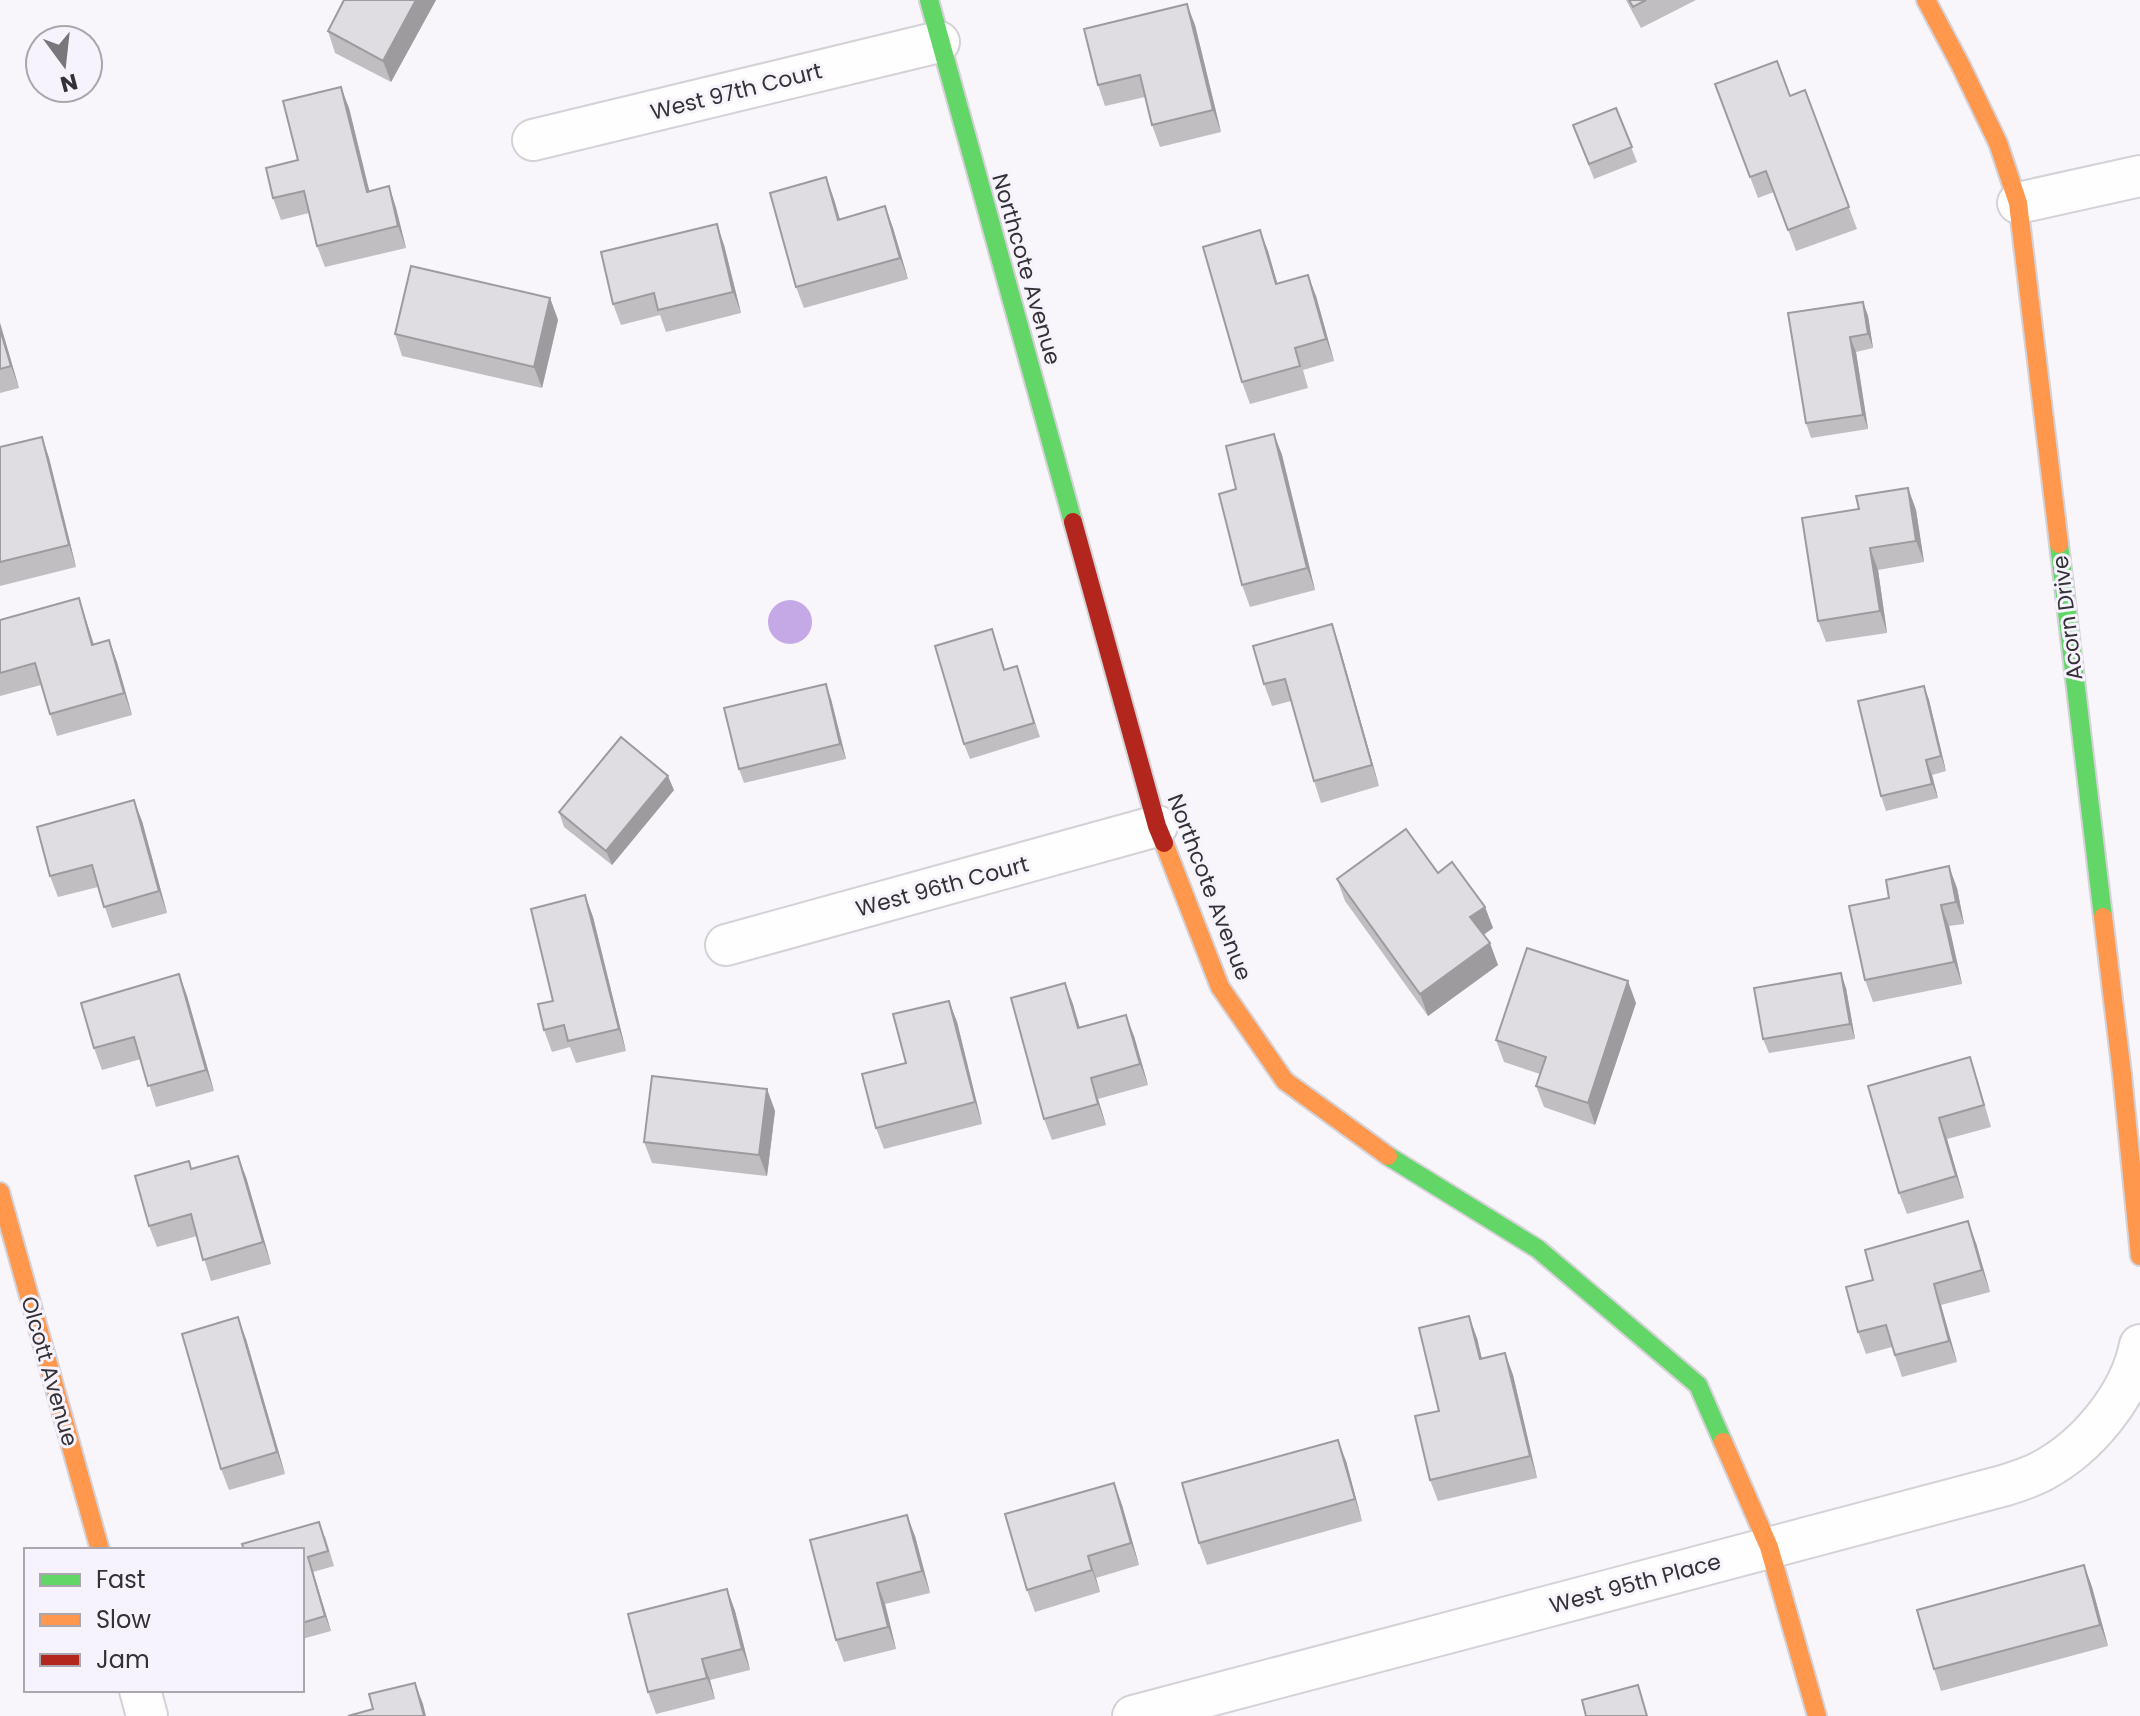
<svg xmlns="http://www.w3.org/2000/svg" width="2140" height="1716" viewBox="0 0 2140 1716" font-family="Poppins,sans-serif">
<rect width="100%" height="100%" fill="#f8f5fb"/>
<circle fill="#c4a9e6" cx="790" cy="622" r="22"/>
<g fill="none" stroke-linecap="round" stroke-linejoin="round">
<defs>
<g id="street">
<path d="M533 140 939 42"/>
<path d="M2018 203 2140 176"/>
<path d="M726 945 1157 826"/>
<path d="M140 1690 147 1716"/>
<path d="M1133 1716C1424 1641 1715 1561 2006 1485 2018 1481 2031 1477 2042 1471 2087 1447 2130 1396 2140 1345"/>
</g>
<g id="fast">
<path d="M929 0 1073 522"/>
<path d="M2059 544 2103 917"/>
<path d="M1388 1156 1538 1249 1698 1385 1723 1442"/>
</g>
<g id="slow">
<path d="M1926 0 1961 66 1998 143 2018 203 2059 544"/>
<path d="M1164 843 1220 987 1285 1081 1388 1156"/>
<path d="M2103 917 2122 1074 2140 1256"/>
<path d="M0 1192 100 1550"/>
<path d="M1723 1442 1769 1547 1817 1716"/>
</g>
<path id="jam" d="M1073 522 1157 826 1164 843"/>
</defs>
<use href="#street" stroke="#d4d2d7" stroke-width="44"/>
<use href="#fast" stroke="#d4d2d7" stroke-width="22"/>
<use href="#slow" stroke="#d4d2d7" stroke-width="22"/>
<use href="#jam" stroke="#d4d2d7" stroke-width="22"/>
<use href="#street" stroke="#fefefe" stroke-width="40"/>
<use href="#fast" stroke="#63d668" stroke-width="18"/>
<use href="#slow" stroke="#ff974d" stroke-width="18"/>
<use href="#jam" stroke="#b3261e" stroke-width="18"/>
</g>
<g fill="#c1bec2">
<path d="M436 0 391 82 335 53 328 31Z"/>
<path d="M1626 0H1696L1641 28Z"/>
<path d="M1195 25 1221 132 1160 147 1152 125 1145 97 1105 106 1098 85Z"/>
<path d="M1715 84 1790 96 1805 90 1857 229 1796 251 1774 192 1758 198Z"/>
<path d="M349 108 369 191 389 186 396 208 406 248 325 267 317 246 309 213 281 220 273 198 298 160Z"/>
<path d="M1616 108 1637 162 1594 179 1573 125Z"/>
<path d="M826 177 840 219 885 206 893 228 908 279 804 308 796 287Z"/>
<path d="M724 245 741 313 666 332 660 315 621 325 613 304Z"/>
<path d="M1268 251 1277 284 1316 296 1334 361 1303 370 1308 388 1250 404 1242 382Z"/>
<path d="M550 298 558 320 542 388 402 356 395 334Z"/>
<path d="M1863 302 1868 316 1873 348 1856 352 1868 429 1811 438 1806 423Z"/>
<path d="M0 323 19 388 0 393Z"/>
<path d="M1274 434 1282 455 1315 590 1250 607 1242 585Z"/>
<path d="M42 437 49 458 76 567 0 586V447Z"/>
<path d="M1908 488 1916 510 1924 562 1878 570 1887 633 1826 642 1818 621 1859 509Z"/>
<path d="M0 620H86L94 644 109 640 117 662 132 715 57 736 50 714 41 685 0 696Z"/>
<path d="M1332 624 1339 645 1379 786 1321 803 1314 781 1291 701 1272 706 1264 684Z"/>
<path d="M992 629 1005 669 1017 666 1040 737 970 759 964 744Z"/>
<path d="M1924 686 1929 700 1946 771 1932 775 1938 798 1886 811 1881 796Z"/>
<path d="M831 699 846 759 744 783 739 769Z"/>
<path d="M674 790 612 865 564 827 559 812Z"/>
<path d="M142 821 167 913 112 928 98 887 58 897 50 876Z"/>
<path d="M1438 873 1485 907 1493 928 1484 935 1498 965 1428 1016 1345 901 1337 879Z"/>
<path d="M1957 888 1964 924 1949 926 1962 984 1873 1002 1865 980 1889 898Z"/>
<path d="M585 895 593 917 626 1051 576 1063 570 1047 552 1052 544 1030Z"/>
<path d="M179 974 187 996 214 1091 156 1107 141 1059 102 1070 94 1048Z"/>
<path d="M1065 983 1080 1028 1134 1036 1148 1085 1098 1099 1106 1125 1052 1140 1044 1119Z"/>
<path d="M1846 988 1855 1039 1769 1053 1763 1039Z"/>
<path d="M949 1001 957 1022 982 1124 884 1149 876 1128 906 1063Z"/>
<path d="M1636 1003 1595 1125 1544 1107 1536 1086 1540 1074 1504 1062 1496 1040Z"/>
<path d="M1977 1078 1991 1127 1947 1139 1964 1198 1907 1214 1899 1193 1868 1086Z"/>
<path d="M767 1089 775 1111 767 1176 652 1163 644 1142Z"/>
<path d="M191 1169 246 1177 271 1264 211 1281 197 1236 157 1247 149 1226Z"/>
<path d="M1976 1243 1990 1292 1941 1305 1957 1362 1902 1377 1892 1347 1866 1354 1858 1332 1873 1280Z"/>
<path d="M1477 1338 1482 1359 1505 1353 1513 1375 1537 1478 1438 1501 1430 1480 1439 1411Z"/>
<path d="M246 1339 285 1474 229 1490 221 1469Z"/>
<path d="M1346 1461 1362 1521 1207 1565 1199 1543Z"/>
<path d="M1114 1483 1122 1505 1139 1565 1096 1578 1100 1592 1035 1612 1027 1590Z"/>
<path d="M325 1536 334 1566 313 1572 331 1631 302 1639V1550Z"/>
<path d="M915 1536 930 1593 885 1604 896 1649 844 1662 836 1640 810 1540Z"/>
<path d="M2084 1565 2092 1587 2108 1646 1941 1691 1934 1669Z"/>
<path d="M727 1589 735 1611 750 1670 710 1680 715 1699 656 1714 648 1692Z"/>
</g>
<g fill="#9d9b9e">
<path d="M416 0H436L391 82 383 61Z"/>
<path d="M1187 4 1195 25 1221 132 1213 110Z"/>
<path d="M341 87 349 108 375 214 367 192Z"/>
<path d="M826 177 834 199 846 241 838 220Z"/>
<path d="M389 186 396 208 406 248 398 226Z"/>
<path d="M885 206 893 228 908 279 900 258Z"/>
<path d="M717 224 724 245 741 313 733 292Z"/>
<path d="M1260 230 1268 251 1284 306 1276 284Z"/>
<path d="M1308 275 1316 296 1334 361 1326 339Z"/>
<path d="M550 298 558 320 542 388 534 367Z"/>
<path d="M1863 302 1868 316 1873 348 1868 334Z"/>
<path d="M0 323 19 388 11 366 0 329Z"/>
<path d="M1850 337 1856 352 1868 429 1863 415Z"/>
<path d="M1274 434 1282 455 1315 590 1307 568Z"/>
<path d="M42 437 49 458 76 567 69 545Z"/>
<path d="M1908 488 1916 510 1924 562 1916 541Z"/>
<path d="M1870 548 1878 570 1887 633 1880 611Z"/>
<path d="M79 598 86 620 100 666 92 645Z"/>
<path d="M1332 624 1339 645 1379 786 1372 765Z"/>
<path d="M109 640 117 662 132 715 124 693Z"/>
<path d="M826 684 831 699 846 759 840 744Z"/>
<path d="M1924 686 1929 700 1946 771 1941 756Z"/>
<path d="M1926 760 1932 775 1938 798 1932 784Z"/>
<path d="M668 776 674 790 612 865 606 851Z"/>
<path d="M134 800 142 821 167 913 159 891Z"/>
<path d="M1949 866 1957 888 1964 924 1956 902Z"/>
<path d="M585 895 593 917 626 1051 619 1029Z"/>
<path d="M1941 905 1949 926 1962 984 1954 962Z"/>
<path d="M1485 907 1493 928 1478 938 1470 917Z"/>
<path d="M1490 943 1498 965 1428 1016 1420 994Z"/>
<path d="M1841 973 1846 988 1855 1039 1850 1024Z"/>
<path d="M179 974 187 996 214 1091 206 1070Z"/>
<path d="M1628 981 1636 1003 1595 1125 1588 1103Z"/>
<path d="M1065 983 1073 1004 1086 1050 1078 1028Z"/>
<path d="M949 1001 957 1022 982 1124 975 1102Z"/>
<path d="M1126 1015 1134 1036 1148 1085 1140 1064Z"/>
<path d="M1091 1078 1098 1099 1106 1125 1098 1104Z"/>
<path d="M767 1089 775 1111 767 1176 759 1155Z"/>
<path d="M1939 1118 1947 1139 1964 1198 1956 1176Z"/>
<path d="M238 1156 246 1177 271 1264 263 1242Z"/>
<path d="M1968 1221 1976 1243 1990 1292 1982 1270Z"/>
<path d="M1934 1284 1941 1305 1957 1362 1949 1341Z"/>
<path d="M1469 1316 1477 1338 1487 1381 1480 1359Z"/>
<path d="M238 1317 246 1339 285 1474 277 1452Z"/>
<path d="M1505 1353 1513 1375 1537 1478 1530 1456Z"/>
<path d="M1338 1440 1346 1461 1362 1521 1355 1499Z"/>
<path d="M1114 1483 1122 1505 1139 1565 1131 1543Z"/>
<path d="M907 1515 915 1536 930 1593 922 1571Z"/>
<path d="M1088 1556 1096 1578 1100 1592 1092 1570Z"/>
<path d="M308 1557 313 1572 331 1631 325 1616Z"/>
<path d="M2084 1565 2092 1587 2108 1646 2100 1625Z"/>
<path d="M877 1583 885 1604 896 1649 888 1627Z"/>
<path d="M727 1589 735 1611 750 1670 742 1649Z"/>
<path d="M702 1659 710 1680 715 1699 707 1678Z"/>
<path d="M415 1683 423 1704 426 1716H424Z"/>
</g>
<g fill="#e0dde2" stroke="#9d9b9e" stroke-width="2">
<path d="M344 0H416L383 61 328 31Z"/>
<path d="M1629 0H1646L1633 7Z"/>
<path d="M1187 4 1213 110 1152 125 1140 75 1098 85 1084 29Z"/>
<path d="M1777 61 1790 96 1805 90 1849 207 1788 230 1766 171 1750 177 1715 84Z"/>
<path d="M341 87 367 192 389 186 398 226 317 246 304 191 273 198 266 168 298 160 283 101Z"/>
<path d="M1616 108 1632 147 1589 164 1573 125Z"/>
<path d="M826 177 838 220 885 206 900 258 796 287 770 193Z"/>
<path d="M717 224 733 292 658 310 654 293 613 304 601 252Z"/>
<path d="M1260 230 1276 284 1308 275 1326 339 1295 348 1300 366 1242 382 1203 247Z"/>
<path d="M411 266 550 298 534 367 395 334Z"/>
<path d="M1863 302 1868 334 1850 337 1863 415 1806 423 1788 313Z"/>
<path d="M0 329 11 366 0 369Z"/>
<path d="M1274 434 1307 568 1242 585 1219 494 1236 489 1226 446Z"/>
<path d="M42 437 69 545 0 562V447Z"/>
<path d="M1908 488 1916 541 1870 548 1880 611 1818 621 1802 518 1859 509 1856 496Z"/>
<path d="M79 598 92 645 109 640 124 693 50 714 35 663 0 673V620Z"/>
<path d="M1332 624 1372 765 1314 781 1285 679 1264 684 1253 646Z"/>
<path d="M992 629 1004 670 1017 666 1034 723 964 744 935 646Z"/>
<path d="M826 684 840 744 739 769 724 708Z"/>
<path d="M1924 686 1941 756 1926 760 1932 784 1881 796 1858 701Z"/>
<path d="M621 737 668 776 606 851 559 812Z"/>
<path d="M134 800 159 891 104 907 92 865 50 876 37 827Z"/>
<path d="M1406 829 1438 873 1452 862 1485 907 1470 917 1490 943 1420 994 1337 879Z"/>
<path d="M1949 866 1956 902 1941 905 1954 962 1865 980 1849 906 1889 898 1886 880Z"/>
<path d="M585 895 619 1029 568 1041 564 1025 544 1030 538 1004 553 1001 531 909Z"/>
<path d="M1527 948 1628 981 1588 1103 1536 1086 1546 1057 1496 1040Z"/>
<path d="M1841 973 1850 1024 1763 1039 1754 988Z"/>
<path d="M179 974 206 1070 148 1086 134 1037 94 1048 81 1003Z"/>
<path d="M1065 983 1078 1028 1126 1015 1140 1064 1091 1078 1098 1104 1044 1119 1011 998Z"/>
<path d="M949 1001 975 1102 876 1128 862 1074 906 1063 893 1014Z"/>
<path d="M1970 1057 1984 1105 1939 1118 1956 1176 1899 1193 1868 1086Z"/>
<path d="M652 1076 767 1089 759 1155 644 1142Z"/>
<path d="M238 1156 263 1242 203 1260 191 1214 149 1226 135 1176 189 1161 191 1169Z"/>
<path d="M1968 1221 1982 1270 1934 1284 1949 1341 1895 1355 1886 1325 1858 1332 1846 1287 1873 1280 1865 1250Z"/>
<path d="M1469 1316 1480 1359 1505 1353 1530 1456 1430 1480 1415 1416 1439 1411 1419 1328Z"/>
<path d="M238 1317 277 1452 221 1469 182 1334Z"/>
<path d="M1338 1440 1355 1499 1199 1543 1182 1483Z"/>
<path d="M1114 1483 1131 1543 1088 1556 1092 1570 1027 1590 1005 1514Z"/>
<path d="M907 1515 922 1571 877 1583 888 1627 836 1640 810 1540Z"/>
<path d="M319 1522 328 1551 308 1557 325 1616 302 1623V1550H244L242 1544Z"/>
<path d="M2084 1565 2100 1625 1934 1669 1917 1610Z"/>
<path d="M727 1589 742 1649 702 1659 707 1678 648 1692 628 1614Z"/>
<path d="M415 1683 424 1716H348L373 1709 369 1694Z"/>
<path d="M1638 1685 1647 1716H1586L1582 1700Z"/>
</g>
<g text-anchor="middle" stroke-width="6" stroke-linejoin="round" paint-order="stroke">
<g font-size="22" fill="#343237" stroke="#f7f3fd">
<text transform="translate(736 91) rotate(-14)" y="8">West 97th Court</text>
<text transform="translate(1027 269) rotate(74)" y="8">Northcote Avenue</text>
<text transform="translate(2067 618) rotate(-97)" y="8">Acorn Drive</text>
<text transform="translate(942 886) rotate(-15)" y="8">West 96th Court</text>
<text transform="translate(1210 887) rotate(69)" y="8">Northcote Avenue</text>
<text transform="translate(50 1371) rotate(74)" y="8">Olcott Avenue</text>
<text transform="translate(1635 1583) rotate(-15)" y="8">West 95th Place</text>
</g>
</g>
<rect x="24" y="1548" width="280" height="144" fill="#f7f3fd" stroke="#a9a6ae" stroke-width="2"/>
<rect x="40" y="1574" width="40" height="12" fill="#63d668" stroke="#a9a6ae" stroke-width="2"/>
<text x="96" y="1588" font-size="24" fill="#343237">Fast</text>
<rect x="40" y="1614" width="40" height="12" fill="#ff974d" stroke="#a9a6ae" stroke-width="2"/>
<text x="96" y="1628" font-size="24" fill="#343237">Slow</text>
<rect x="40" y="1654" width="40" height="12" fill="#b3261e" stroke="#a9a6ae" stroke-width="2"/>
<text x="96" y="1668" font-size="24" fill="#343237">Jam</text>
<g transform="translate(64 64) rotate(165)"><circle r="38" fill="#f7f3fd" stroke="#a9a6ae" stroke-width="2"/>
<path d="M0-6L14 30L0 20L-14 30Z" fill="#79767c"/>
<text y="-12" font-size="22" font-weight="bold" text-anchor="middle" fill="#343237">N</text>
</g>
</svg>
